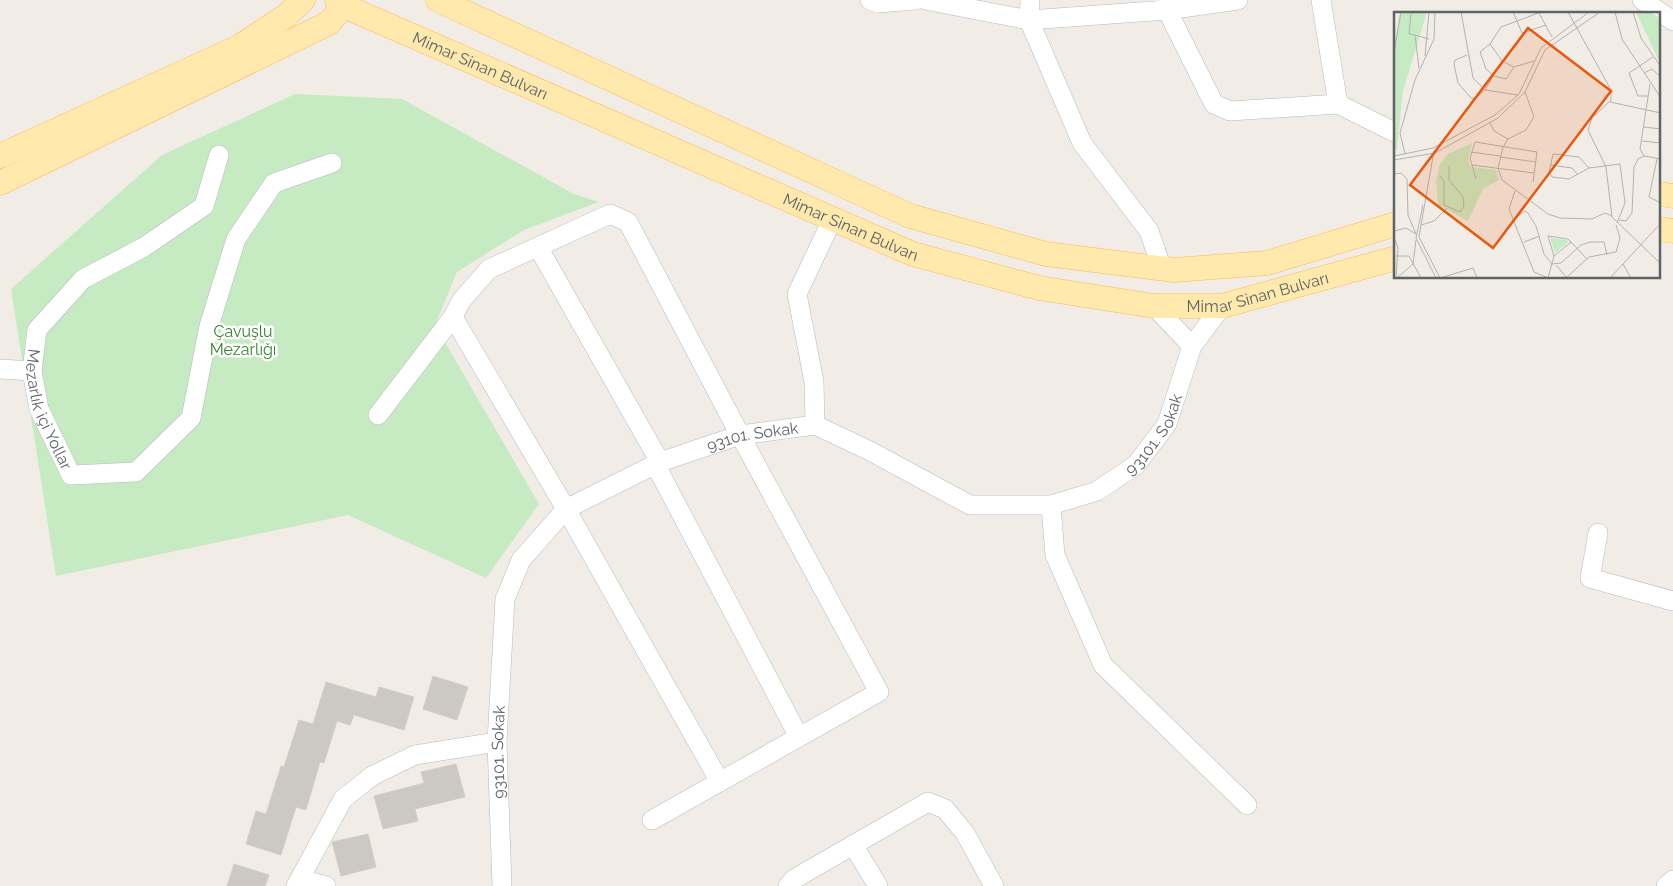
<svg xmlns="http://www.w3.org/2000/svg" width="1673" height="886" viewBox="0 0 1673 886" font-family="Raleway,sans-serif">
<rect width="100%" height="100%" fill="#f1ede6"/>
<path fill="#c6eac2" d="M295 94 402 99 574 194 599 202 524 230 457 272 435 325 539 504 486 578 348 515 56 576 11 289 162 155Z"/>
<g fill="#ccc8c3" stroke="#d6cec4">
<path d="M433 676 468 687 457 720 423 709Z"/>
<path d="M326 682 376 697 379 687 414 697 404 730 354 715 350 725 337 721 324 763 320 762 306 810 296 807 281 855 246 844 256 811 266 814 281 766 284 767 299 720 313 724Z"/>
<path d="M456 764 465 797 415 809 418 821 383 829 374 796 424 783 421 772Z"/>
<path d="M368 834 376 867 341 876 332 842Z"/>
<path d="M234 864 269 875 265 886H227Z"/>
</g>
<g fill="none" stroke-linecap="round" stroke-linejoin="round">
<defs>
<g id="minor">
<path d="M870 0 878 3 915 0"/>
<path d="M925 0 1029 20 1167 10 1238 0"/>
<path d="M1030 0 1029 20 1082 143 1149 231 1162 269"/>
<path d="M1168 0 1167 10 1214 104 1230 111 1338 104 1396 133"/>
<path d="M1321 0 1338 104"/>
<path d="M1642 0 1673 21"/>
<path id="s1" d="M219 155 204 206 144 247 83 279 37 330 32 371 39 409 71 475 136 472 191 418 209 326 236 239 274 183 332 163"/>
<path d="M538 247 660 462"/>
<path d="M1154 306 1192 346"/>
<path d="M453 317 566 509 720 782"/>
<path d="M0 369 32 371"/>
<path d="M378 415 453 317 461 301 489 269 610 214 628 222 740 435 879 692 652 820"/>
<path d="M815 425 814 382 797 294 832 220"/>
<path d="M655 464 799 737"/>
<path d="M1051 505 1055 555 1103 665 1247 805"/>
<path d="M1598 533 1590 578 1673 601"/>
<path d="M853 845 878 886"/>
<path d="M300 879 326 886"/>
<path d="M296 886 343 799 372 776 415 755 497 742"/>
<path id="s2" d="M502 886 497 742 505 599 521 560 566 509 660 462 740 435 815 425 870 451 970 505H1051L1097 491 1136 465 1167 424 1192 346 1222 306"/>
<path d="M788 886 794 879 928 802 945 809 965 833 994 886"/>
<path d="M1666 886 1673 880"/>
</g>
<g id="major">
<path id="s3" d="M337 0 344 6 913 254 1039 288 1154 306H1222L1396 258"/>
<path d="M438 0 910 216 1046 254 1174 270 1267 263 1396 224"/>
<path d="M0 156 239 47 286 16 303 0"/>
<path d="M0 183 329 23 348 0"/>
<path d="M1659 194 1673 196"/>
<path d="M1659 229 1673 231"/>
</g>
</defs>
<use href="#minor" stroke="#b7babe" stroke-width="20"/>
<use href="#major" stroke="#faba56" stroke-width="25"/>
<use href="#minor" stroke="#fff" stroke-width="19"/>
<use href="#major" stroke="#ffe9ad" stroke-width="24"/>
</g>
<g text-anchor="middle" stroke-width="5" stroke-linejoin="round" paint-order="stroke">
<g font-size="16" fill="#5e6368" stroke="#fff">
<text dy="6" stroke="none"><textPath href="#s3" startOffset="158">Mimar Sinan Bulvarı</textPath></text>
<text dy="6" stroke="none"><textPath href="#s3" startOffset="562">Mimar Sinan Bulvarı</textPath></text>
<text dy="6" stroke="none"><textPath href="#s3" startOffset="982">Mimar Sinan Bulvarı</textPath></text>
<text dy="6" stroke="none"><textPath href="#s1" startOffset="346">Mezarlık içi Yollar</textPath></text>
<text dy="6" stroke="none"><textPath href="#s2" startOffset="1049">93101. Sokak</textPath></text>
<text dy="6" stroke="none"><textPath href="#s2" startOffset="599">93101. Sokak</textPath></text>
<text dy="6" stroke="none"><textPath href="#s2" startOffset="134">93101. Sokak</textPath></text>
</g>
<g font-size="16" fill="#358530" stroke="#fff">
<text x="243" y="337">Çavuşlu<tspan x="243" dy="18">Mezarlığı</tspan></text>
</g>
</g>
<g transform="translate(1394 12)">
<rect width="266" height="266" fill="#f1ede6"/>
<path d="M6 0H33L9 79 3 138H0V33ZM242 0H255L266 6V51ZM78 131 74 149 77 155 102 158 105 168 89 177 74 209 44 193 42 169 46 152 54 142ZM156 226 173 228 174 230 161 241Z" fill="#c6eac2"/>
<path fill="none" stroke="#b2b2b0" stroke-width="1" d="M17 0 15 22 21 23M67 0 79 66 91 78 124 83M119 0 128 21 152 13M174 0 217 78V88L198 106 194 118 212 155 218 205 267 252M221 0 228 27 267 86M239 0 247 26 267 55M145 1 158 25M96 32 108 49 120 55M0 40 7 0M73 43 61 48 60 52 64 71 77 86 81 87 91 78 108 49M31 44 35 0M140 49 120 55 112 67 100 64 92 57 86 40 96 32 107 15 147 0M25 56 21 23 35 27M250 61 258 57 267 65M131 80 140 105 132 118 114 127 109 135 104 156 108 168 154 202 166 206 198 207 211 201 218 204M254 84H244L235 61 259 45M216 90 267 101M96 111 100 119 114 127M250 115 267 117M248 129 267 131M40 139 25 225 46 266M77 140 106 144M11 142 6 121 21 68 40 27 41 0M0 144 39 136 101 103 125 82 147 36 195 0M250 144 246 137 256 72M106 145 142 150M263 147 255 185 267 191M0 148 41 141 104 106 131 80 151 38 206 0M78 153 140 161M156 153 178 156 184 163M195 156 185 145 159 142 155 161 158 165 175 167 195 156 226 152 231 191 223 211M0 162 7 161 13 167 14 203 22 222M46 164 50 169V193L66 200 70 194 69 185 55 168V154M82 167 76 146 81 130 143 140 139 170M121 179 115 197 140 260 154 266M29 193 22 226 42 266M120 207 131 199 134 201 142 214 150 242 158 252 167 251 187 233 196 230H210L213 243M225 208 232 209 238 201 240 155 244 147 250 144 267 147M27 213 40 209 53 196M0 219 12 216 22 222M0 225 4 236 2 266M130 230 146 224M177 230 193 247M2 244H15L27 266M229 252 237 266M162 253 173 266M3 266 19 252 22 228M46 266 79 256 83 266M154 266 160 244 154 224 174 227 177 230 160 244M172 266 195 245 222 240 226 226 222 213M216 266 267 211"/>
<path fill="#e8590c" fill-opacity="0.15" stroke="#e8590c" stroke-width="2.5" d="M134 16 217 79 99 236 16 173Z"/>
<rect width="266" height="266" fill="none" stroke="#5e6368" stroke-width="2.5"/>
</g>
</svg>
